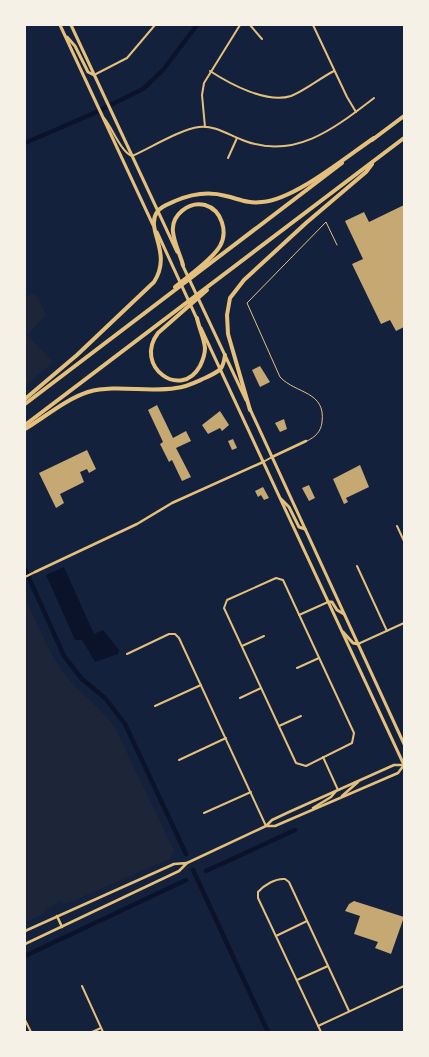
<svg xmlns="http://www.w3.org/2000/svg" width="429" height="1057" viewBox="0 0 429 1057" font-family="'Fira Sans Condensed',sans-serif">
<rect width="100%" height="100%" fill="#14213d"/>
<g fill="#1d2539">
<path d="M32 294 37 296 46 315 27 335 53 362 25 386V297Z"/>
<path d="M25 597C38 626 50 657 70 681 85 698 103 710 115 728L174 851 169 859 66 904 61 901 46 909 43 914 25 922Z"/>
</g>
<path fill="#0b132b" d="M64 567 94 634 103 630 119 650 118 654 95 662 82 640H75L46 575Z"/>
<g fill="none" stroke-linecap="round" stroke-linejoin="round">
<g stroke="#0b132b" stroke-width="4.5">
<path d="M25 143 92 114 143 89 163 70 197 25"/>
<path d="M25 569 64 656 82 679 105 698 125 724 186 854"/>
<path d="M193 870 268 1032"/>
<path d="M206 871 295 830"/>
<path d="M25 956 186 880"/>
</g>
</g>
<g fill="#c6a872">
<path d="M404 205V327L396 331 390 320 381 324 352 264 363 259 345 221 364 212 369 222Z"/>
<path d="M260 366 270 382 260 387 252 370Z"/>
<path d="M157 405 173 438 186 431 191 441 176 448 191 477 182 481 172 460 169 462 160 444 163 442 148 410Z"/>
<path d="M220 411 229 425 222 431 220 428 208 434 202 425Z"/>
<path d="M284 419 287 429 280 432 275 423Z"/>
<path d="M233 439 237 448 232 450 228 441Z"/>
<path d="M87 450 96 469 89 473 87 469 80 472 84 482 60 494 64 503 56 508 39 473Z"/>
<path d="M360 465 369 487 346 498 348 502 344 504 333 479Z"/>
<path d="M309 485 315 498 309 501 302 488Z"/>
<path d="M263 487 269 498 264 500 261 495 258 497 255 491Z"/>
<path d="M354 901 404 917 391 954 375 948 378 942 354 934 360 916 345 911 349 904Z"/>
</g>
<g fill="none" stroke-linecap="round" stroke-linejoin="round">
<path stroke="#e5c07b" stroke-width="1" d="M307 441C315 437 321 432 322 422 326 391 296 394 280 377L247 303 326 222 337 245"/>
<g stroke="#e5c07b" stroke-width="2">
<path d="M250 25 262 39"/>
<path d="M313 25 347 97 356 112"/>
<path d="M210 71C230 84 267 104 291 96 306 90 320 78 334 71"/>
<path d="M94 75 127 58 155 25"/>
<path d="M104 118C113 129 121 152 132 156 150 148 181 129 199 127 216 125 230 136 245 141 296 160 336 127 374 98"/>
<path d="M205 127 202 95 204 83 240 25"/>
<path d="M228 158 237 138"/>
<path d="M263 462 272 457"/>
<path d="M397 526 404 541"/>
<path d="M357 566 387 631"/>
<path d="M25 577 35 572"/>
<path d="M276 578 283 580 354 733 352 743 306 766 296 763 224 608 227 600Z"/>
<path d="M299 615 328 602"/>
<path d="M358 644 404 623"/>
<path d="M242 646 264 636"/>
<path d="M127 654 169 634H175L179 638 266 826"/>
<path d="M297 668 319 658"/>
<path d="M240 698 261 688"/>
<path d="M155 706 201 685"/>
<path d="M279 726 301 716"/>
<path d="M323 757 338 790"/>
<path d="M179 760 226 738"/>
<path d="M204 813 251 792"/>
<path d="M276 936 307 921"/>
<path d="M297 980 328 966"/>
<path d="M82 986 103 1032"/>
<path d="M25 1020 31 1032"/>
<path d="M318 1026 404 986"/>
<path d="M92 1032 101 1028"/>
<path d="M321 1032 258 898V892C264 885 276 878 285 879L289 882 349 1011"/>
</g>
<g stroke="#e5c07b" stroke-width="2.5">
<path d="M272 457 306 441"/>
<path d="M35 572 137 524 172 503 263 462"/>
<path d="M342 796 358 782"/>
<path d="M313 808 331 797 336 791"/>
<path d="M267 826H275L398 773 404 765"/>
<path d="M187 863 266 826 272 820 289 812 394 765H404"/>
<path d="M57 916 62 927"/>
<path d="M25 931 174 864 187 863 179 871 25 944"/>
</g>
<g stroke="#e5c07b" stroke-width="3">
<path d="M60 25 153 225"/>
<path d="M71 25 177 252"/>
<path d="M67 37 75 46 88 72 94 75"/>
<path d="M157 232 197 319"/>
<path d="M182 264 246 400"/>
<path d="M201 328 404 765"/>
<path d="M250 409 404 744"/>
<path d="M281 499 289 507 299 527 305 529"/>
<path d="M328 602H332L337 610 344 614"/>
<path d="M343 632 353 643 358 644"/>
</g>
<g stroke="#e5c07b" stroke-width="4">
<path d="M372 140 404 116"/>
<path d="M175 287C188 276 212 260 220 246 228 232 222 210 205 205 189 201 171 215 173 232 174 243 180 254 183 265"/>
<path d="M197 318C199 328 204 338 205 348 205 354 203 360 200 366 181 401 133 366 158 333L207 290"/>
<path d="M25 399 77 355 154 282C173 252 145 230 157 212 161 206 169 204 175 201 191 194 209 191 226 196 239 199 248 204 262 202 294 200 346 157 374 138"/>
<path d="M25 404 342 163"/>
<path d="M250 410 228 334 227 315 230 298 244 280 306 223 366 172 372 164"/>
<path d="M25 425 404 138"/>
<path d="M25 429C45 417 66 399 88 392 117 384 147 393 176 388 187 387 196 382 205 378 219 371 223 371 225 355"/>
</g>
</g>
<rect width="429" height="1057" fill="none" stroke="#f6f1e7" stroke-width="52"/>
</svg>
